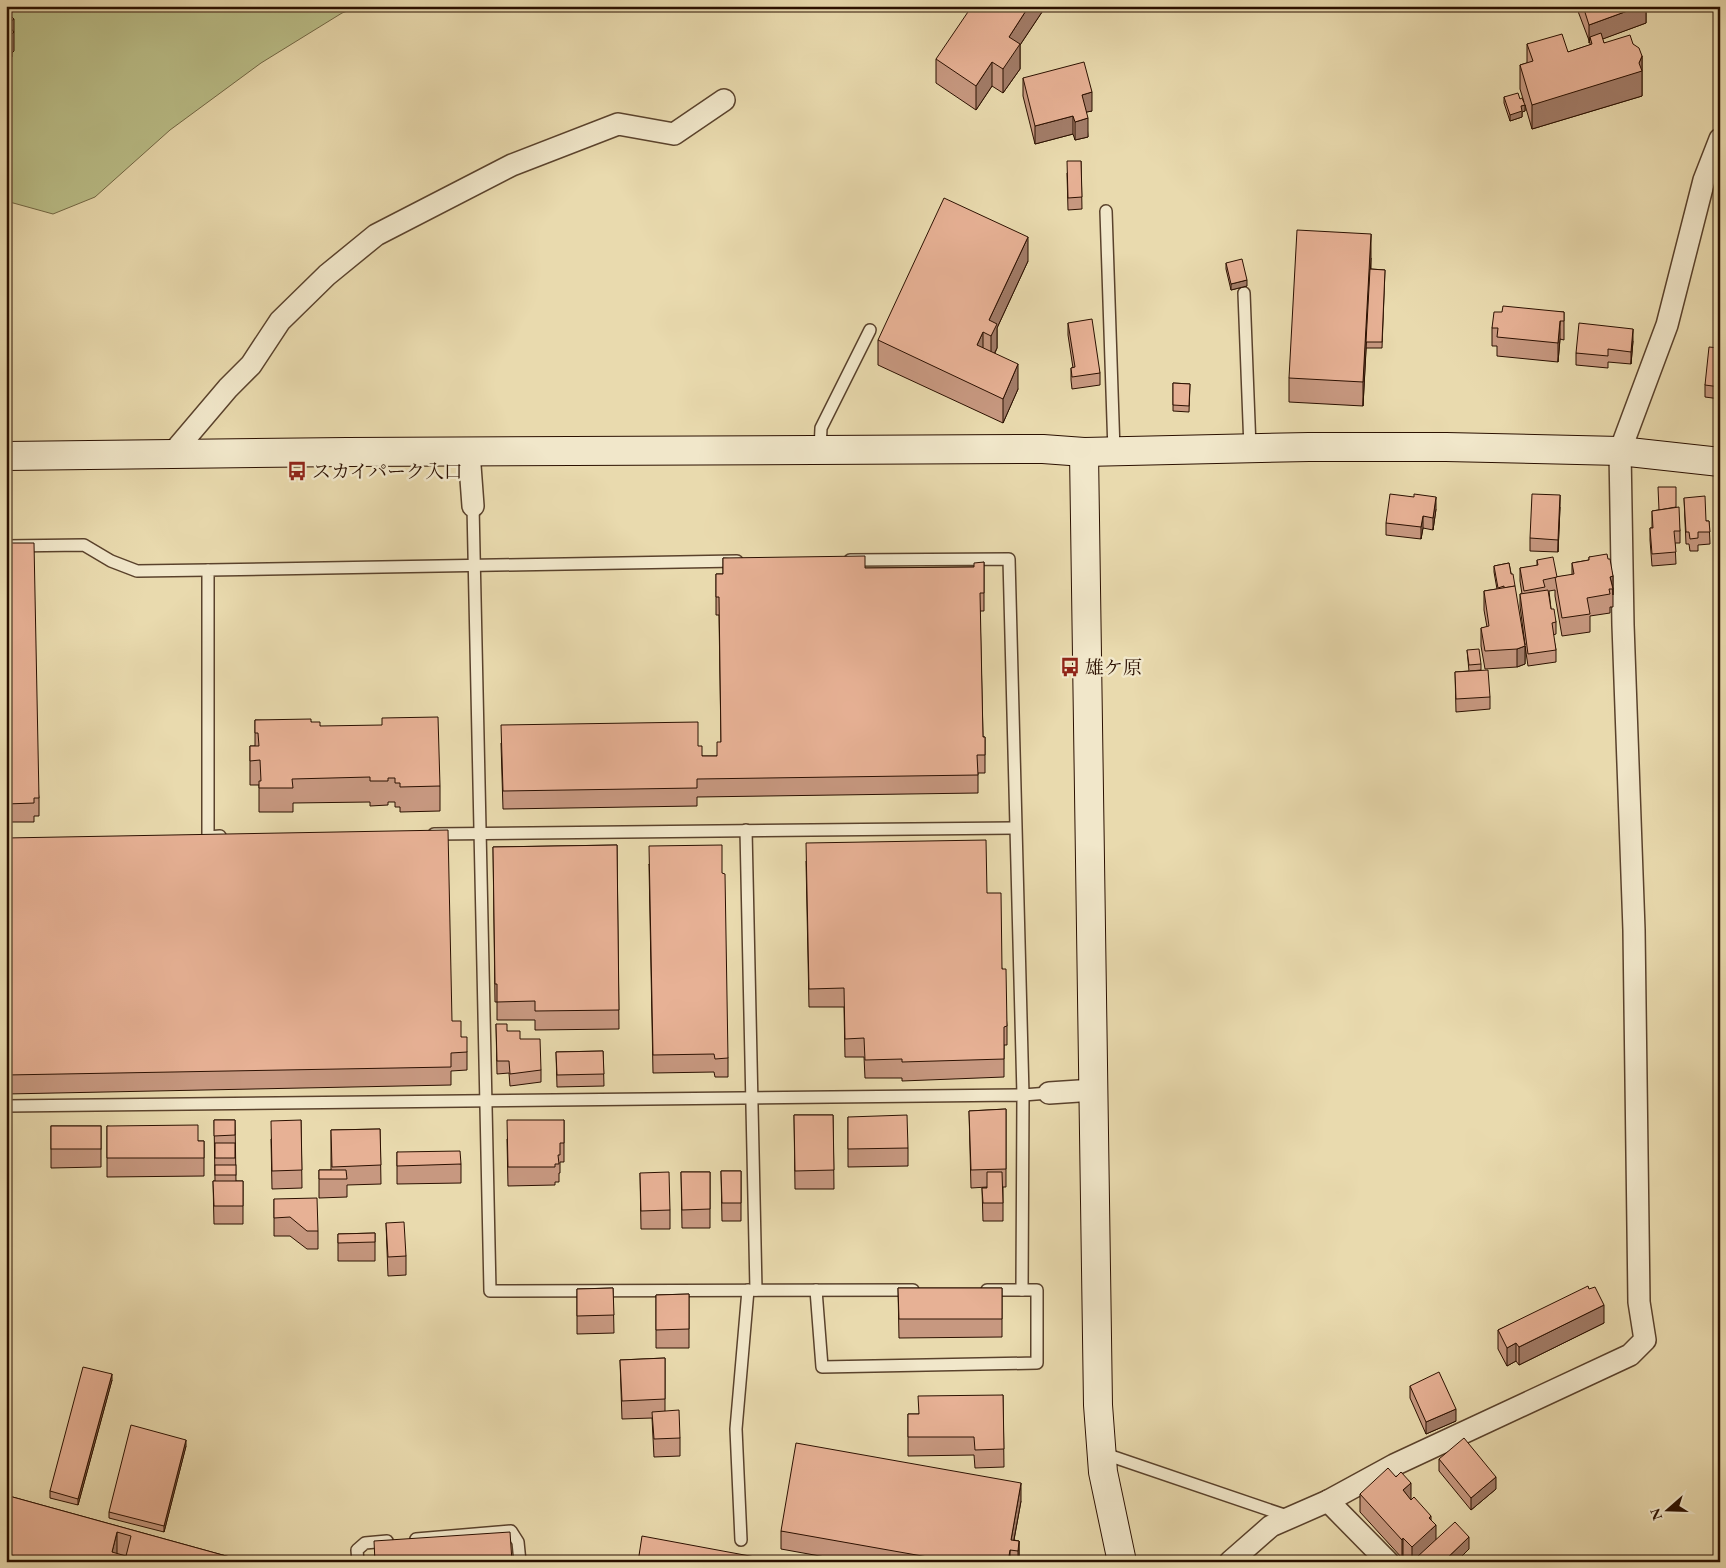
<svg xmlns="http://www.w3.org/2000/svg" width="1726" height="1568" viewBox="0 0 1726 1568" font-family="'EB Garamond','Noto Serif JP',serif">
<rect width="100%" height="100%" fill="#e9daae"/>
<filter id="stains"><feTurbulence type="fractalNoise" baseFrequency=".004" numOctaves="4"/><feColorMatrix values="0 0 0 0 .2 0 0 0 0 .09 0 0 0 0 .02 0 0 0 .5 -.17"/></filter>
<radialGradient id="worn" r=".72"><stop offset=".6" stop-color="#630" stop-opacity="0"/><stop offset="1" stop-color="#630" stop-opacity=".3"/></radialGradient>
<path fill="#babe88" stroke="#726744" d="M6 6H361L342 13 261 63 170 130 95 197 53 214 6 201Z"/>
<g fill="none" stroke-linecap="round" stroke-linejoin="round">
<defs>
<g id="lane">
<path d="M1106 211 1114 451"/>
<path d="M1244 293 1250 448"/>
<path d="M820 450 821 428 870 330"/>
<path d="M473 506 490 1291 913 1290"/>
<path d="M6 546 84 545 111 561 137 571 208 570"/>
<path d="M850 560 1009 559 1023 1095 1049 1093"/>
<path d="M746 830 756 1290"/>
<path d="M434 834 1014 828"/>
<path d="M220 836 208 837V570L737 561"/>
<path d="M6 1106 1023 1095 1022 1290H987"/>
<path d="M816 1290 822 1367 1037 1363V1290H1022"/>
<path d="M1102 1453 1290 1517"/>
<path d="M416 1539 511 1531 518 1542 520 1562"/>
<path d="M741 1540 736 1429 748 1290"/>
<path d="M358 1562 357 1550 365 1543 387 1541"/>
</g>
<g id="street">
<path d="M469 452 473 506"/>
<path d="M172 454 228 388 251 365 280 321 327 275 376 235 512 165 618 124 674 134 724 100"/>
<path d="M1049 1093 1094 1090"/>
<path d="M1328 1501 1388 1562"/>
<path d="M1230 1562 1271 1526 1328 1501 1394 1465 1630 1355 1645 1340 1639 1302 1634 930 1623 625 1620 451 1667 325 1704 180 1720 139"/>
</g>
<g id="secondary">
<path d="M1084 452 1098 1405 1103 1472 1122 1562"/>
<path d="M6 456 347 452 1043 449 1084 452 1309 447H1446L1620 451 1720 462"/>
</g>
</defs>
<use href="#lane" stroke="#5a422c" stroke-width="14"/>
<use href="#street" stroke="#5a422c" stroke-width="24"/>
<use href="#secondary" stroke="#2b1000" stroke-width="30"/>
<use href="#lane" stroke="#f1e7ca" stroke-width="11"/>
<use href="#street" stroke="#f1e7ca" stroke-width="21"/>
<use href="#secondary" stroke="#f1e7ca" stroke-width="28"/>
</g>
<g fill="#c79880" stroke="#2b1000">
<path d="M1042 6V12L1020 45V69L1003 93 992 86 976 110 936 83V59Z"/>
<path d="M1576 6H1646V23L1602 39 1604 43 1633 44 1642 56V96L1532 129 1525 105V111L1522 112V117L1510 121 1504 103V97L1520 99 1524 102 1520 89V65L1527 63V44L1568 52 1590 45V43Z"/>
<path d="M1023 78 1092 111 1086 112 1088 137 1075 140 1073 134 1035 144 1023 96Z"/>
<path d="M1081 161 1082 209 1068 210 1067 173Z"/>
<path d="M1371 258V269L1385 270 1382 348H1366L1363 406 1289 402V378Z"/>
<path d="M1028 261 997 328V348L995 353 1018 389 1003 423 878 365V340Z"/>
<path d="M1226 263 1247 286 1231 290 1226 269Z"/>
<path d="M1502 312H1564V340L1560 339 1558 362 1497 356V346H1492V328Z"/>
<path d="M1068 323 1100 373V385L1072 389 1071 380V368H1073L1068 335Z"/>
<path d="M1633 341 1631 364 1608 362V368L1576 365V353Z"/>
<path d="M1720 348V399L1705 397V385Z"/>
<path d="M1173 383 1190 384 1189 412 1173 411Z"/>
<path d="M1414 497 1436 509 1433 530 1423 528 1421 539 1386 535V523Z"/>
<path d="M1684 498 1706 521H1709L1710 544 1698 545V551H1690L1689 544H1686Z"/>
<path d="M1560 507 1558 552 1530 551V538Z"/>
<path d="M1676 507 1680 531V543H1675L1676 564 1652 566 1650 540V528H1652V511Z"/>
<path d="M6 543 39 798V816H34V822H6Z"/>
<path d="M1589 557 1608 559 1613 576V607H1610V613L1590 616V632L1562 636 1555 596V590L1549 591 1551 609 1556 622V634L1553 635 1556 650V662L1528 666 1525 646V664L1517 667 1485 669 1481 646V628L1487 627 1484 610V591L1497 589 1494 572V566L1509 563 1525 645 1520 606V594H1522L1520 581V568L1537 566V560L1557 577 1572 575V563L1589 560Z"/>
<path d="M723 558 865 568 974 567 984 562V611H980L983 737H985V773H978V793L697 797V806L503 809 501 743 698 746 702 756H717L721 742 719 615H716V574H723Z"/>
<path d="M1467 650 1481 664V670L1470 671 1490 697V709L1456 712 1455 672 1469 671Z"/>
<path d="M255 720 311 722 320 726 440 786V811L400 812V807H395V802H388V805L370 806V802L293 803V812H259V785H250V746H255Z"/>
<path d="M6 838 452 1021 461 1037 467 1052V1070L451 1071V1085L6 1094Z"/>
<path d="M617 845 619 1029 535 1030V1020H497V1002H495L493 847Z"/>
<path d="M806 861 987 893 1002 969 1007 1026V1045H1004V1077L902 1081V1078H865L864 1057H845L844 1007H809Z"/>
<path d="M649 864 728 1058V1077H715L714 1072 653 1073Z"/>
<path d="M496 1024 520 1039 541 1070V1082L510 1086 509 1073 497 1074Z"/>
<path d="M603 1051 604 1086 557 1087 556 1052Z"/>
<path d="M1006 1109V1187H1003V1221H983L982 1188H987V1187L971 1188 969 1111Z"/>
<path d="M794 1115H833L834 1189H795Z"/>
<path d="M848 1117 908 1148V1166L848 1167Z"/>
<path d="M214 1120H235L236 1181H243V1224H214L213 1181H215Z"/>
<path d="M301 1120 302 1188 272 1189 271 1139Z"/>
<path d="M564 1120V1162H560V1173H559V1182H555V1185L508 1186 507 1139Z"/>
<path d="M51 1126H101V1167L51 1168Z"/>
<path d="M107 1126 198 1141H204V1176L107 1177Z"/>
<path d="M380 1129 381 1184 347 1185V1197L319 1198V1170H331V1130Z"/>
<path d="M397 1152 461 1164V1183L397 1184Z"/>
<path d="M721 1171H741V1221H722Z"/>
<path d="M681 1172H710V1228H682Z"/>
<path d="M640 1173 670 1210V1229H641Z"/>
<path d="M274 1199 318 1231V1249H307L290 1236H274Z"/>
<path d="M386 1223 406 1256V1275L388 1276Z"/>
<path d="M375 1233V1261H338V1234Z"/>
<path d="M613 1288 614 1333 577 1334V1289Z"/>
<path d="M898 1288H1002V1337L899 1338Z"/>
<path d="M1589 1289 1604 1323 1519 1365 1516 1361 1507 1366 1498 1349V1330Z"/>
<path d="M689 1294V1348H656V1295Z"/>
<path d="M665 1358V1411L680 1438V1456L654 1457 652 1418 622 1419 620 1360Z"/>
<path d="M112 1380 78 1505 50 1498V1491Z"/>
<path d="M1410 1386 1456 1421 1426 1434 1410 1398Z"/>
<path d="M1003 1395 1004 1467 975 1468 974 1455 908 1456V1414H918Z"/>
<path d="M186 1446 164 1532 109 1518V1512Z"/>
<path d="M1439 1459 1496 1489 1471 1510 1439 1471Z"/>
<path d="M1360 1494 1411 1499 1431 1520 1436 1540 1469 1549 1456 1562H1408L1403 1557 1402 1558 1360 1512Z"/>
<path d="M9 1496 248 1562H6V1508Z"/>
<path d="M1021 1501 1014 1540 1019 1541V1562H853L781 1549V1531Z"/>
</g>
<g fill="#a27c68" stroke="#2b1000">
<path d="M1029 6H1042V12L1020 45V69L1003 93V69L1009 37Z"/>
<path d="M1641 6H1646V23L1592 43 1590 37 1589 43V25Z"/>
<path d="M14 19V51L12 53V57L6 61 7 24Z"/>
<path d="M1642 56V96L1532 129V105L1639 63Z"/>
<path d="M992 62V86L976 110V86Z"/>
<path d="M1092 92V111L1082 113V95Z"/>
<path d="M1525 105V111L1522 112V117L1510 121V115L1521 106Z"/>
<path d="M1073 116V134L1035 144V126Z"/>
<path d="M1088 118V137L1075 140V122Z"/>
<path d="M1371 234V258L1363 406V382Z"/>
<path d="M1028 237V261L997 328V348L991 360V336L989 320Z"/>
<path d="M1247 280V286L1231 290V284Z"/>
<path d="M1560 321V339L1558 362V343Z"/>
<path d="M1633 329V341L1631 364V352Z"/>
<path d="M983 332V356L977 345Z"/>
<path d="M1018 364V389L1003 423V399Z"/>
<path d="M1560 495V507L1558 552V540Z"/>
<path d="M1436 497V509L1433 530V518Z"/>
<path d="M1423 516V528L1421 539V527Z"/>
<path d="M1613 576V595V589L1610 577Z"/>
<path d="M1525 646V664L1517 667V649Z"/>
<path d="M1604 1305V1323L1519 1365V1347Z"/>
<path d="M1516 1343V1361L1507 1366V1348Z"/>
<path d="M112 1374V1380L78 1505V1499Z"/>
<path d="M1456 1409V1421L1426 1434V1422Z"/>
<path d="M186 1440V1446L164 1532V1526Z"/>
<path d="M1496 1477V1489L1471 1510V1498Z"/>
<path d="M1021 1483V1501L1012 1550 1011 1540Z"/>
<path d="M1411 1483V1501L1403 1490Z"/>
<path d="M1431 1516V1530L1436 1525V1544L1416 1558V1562H1412V1547L1429 1518Z"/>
<path d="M117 1532V1556L112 1552Z"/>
<path d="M1469 1537V1549L1456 1562H1443Z"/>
<path d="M1403 1538V1557L1402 1558V1540Z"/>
<path d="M1019 1541V1562H1018V1551Z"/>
<path d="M1010 1550V1562H1008Z"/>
</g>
<g fill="#e7b195" stroke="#2b1000" fill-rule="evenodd">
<path d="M972 6H1029L1009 37 1020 44 1003 69 992 62 976 86 936 59Z"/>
<path d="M1583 6H1595V7L1599 6H1641L1589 25Z"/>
<path d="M6 11 14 19 7 24 14 32 10 36 12 38 6 43Z"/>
<path d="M1601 33 1604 43 1630 35 1633 44 1639 48 1642 56 1639 63 1642 71 1532 105 1520 65 1533 61 1527 44 1562 34 1568 52 1592 44 1590 37Z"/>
<path d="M1084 62 1092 92 1082 95 1088 118 1075 122 1073 116 1035 126 1023 78Z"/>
<path d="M1518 93 1520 99 1522 98 1525 105 1521 106 1522 111 1510 115 1504 97Z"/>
<path d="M1067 161H1081L1082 197 1068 198Z"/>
<path d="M944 198 1028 237 989 320 997 324 991 336 983 332 977 345 1018 364 1003 399 878 340Z"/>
<path d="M1297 230 1371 234 1363 382 1289 378Z"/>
<path d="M1242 259 1247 280 1231 284 1226 263Z"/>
<path d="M1370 269 1385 270 1382 342H1366Z"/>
<path d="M1503 306 1564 312V321H1560L1558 343 1497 337 1498 328H1492L1494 312H1502Z"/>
<path d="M1092 319 1100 373 1072 377 1071 368 1075 367 1068 323Z"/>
<path d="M1579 323 1633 329 1631 352 1608 349V356L1576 353Z"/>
<path d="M1709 347 1720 348V387L1705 385Z"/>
<path d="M1173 383 1190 384 1189 406 1173 405Z"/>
<path d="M1658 487H1676V507L1659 510Z"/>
<path d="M1390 494 1414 497V494L1436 497 1433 518 1423 516 1421 527 1386 523Z"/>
<path d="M1532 494 1560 495 1558 540 1530 538Z"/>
<path d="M1705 496 1706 521H1709L1710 532H1698V538L1690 539 1689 532H1686L1684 498Z"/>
<path d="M1679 507 1680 531H1674L1676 552 1652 554 1650 528H1653L1652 511Z"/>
<path d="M6 543H34L39 798H34V803L6 804Z"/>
<path d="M1607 554 1608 559H1610L1613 576 1610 577 1613 589H1609L1610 594 1587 598 1590 614 1562 618 1555 577 1574 574 1572 563 1589 560V557Z"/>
<path d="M865 556V568L974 567V563L984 562V593H980L983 737H985V755H977L978 775 697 779V788L503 791 501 725 698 722V746H702V756H717V742H721L719 597H716V574H723V558Z"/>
<path d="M1553 557 1557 577 1543 580 1545 587 1524 591 1520 568 1538 565 1537 560Z"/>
<path d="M1509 563 1511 574H1513L1515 586 1504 588V586L1498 588 1494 566Z"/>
<path d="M1515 586 1525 646 1517 649 1485 651 1481 628 1489 626 1484 591Z"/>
<path d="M1548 590 1551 609H1554L1556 622 1552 623 1556 650 1528 654 1520 594Z"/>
<path d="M1479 649 1481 664 1469 665 1467 650Z"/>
<path d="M1488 670 1490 697 1456 699 1455 672Z"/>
<path d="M438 717 440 786 400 787V783H395V778H388V781H370V777L292 779 293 788H259V781H261L260 760 250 761V746H259L258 733H255V720L311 719V722H320V726L382 725V718Z"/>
<path d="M448 830 452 1021H461V1037H467V1052L451 1053V1067L6 1075V838Z"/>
<path d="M986 840 987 893H1001L1002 969H1006L1007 1026 1004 1027V1059L902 1062V1059L865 1060 864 1038 845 1039 844 988 809 989 806 843Z"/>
<path d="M617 845 619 1010 535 1011V1001L497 1002V984H495L493 847Z"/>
<path d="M722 845V873L725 874 728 1058 715 1059 714 1054 653 1055 649 846Z"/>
<path d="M496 1024H507V1031H520V1039H540L541 1070 510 1074 509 1061H497Z"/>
<path d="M603 1051 604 1074 557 1075 556 1052Z"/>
<path d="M1006 1109V1169L971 1170 969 1111Z"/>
<path d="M794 1115H833L834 1170 795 1171Z"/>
<path d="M907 1115 908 1148 848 1149V1117Z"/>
<path d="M214 1120H235V1135L214 1136Z"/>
<path d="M301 1120 302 1170 272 1171 271 1121Z"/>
<path d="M507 1120H564V1143H560V1155H558L559 1164H555V1167H508Z"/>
<path d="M198 1125V1141H204V1158H107V1126Z"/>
<rect x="51" y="1126" width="50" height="23"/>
<path d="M380 1129 381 1165 332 1167 331 1130Z"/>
<rect x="215" y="1143" width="20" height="15"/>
<path d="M460 1151 461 1164 397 1166V1152Z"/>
<rect x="215" y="1165" width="21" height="10"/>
<path d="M319 1170H346L347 1179H319Z"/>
<path d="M721 1171H741V1203H722Z"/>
<path d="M669 1172 670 1210 641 1211 640 1173Z"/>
<path d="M681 1172H710V1209L682 1210Z"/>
<path d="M987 1172H1002L1003 1203H983L982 1188H987Z"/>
<path d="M213 1181H243V1206H214Z"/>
<path d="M317 1198 318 1231H307L290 1217 274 1218V1199Z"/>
<path d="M404 1222 406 1256 388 1257 386 1223Z"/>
<path d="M375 1233V1242L338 1243V1234Z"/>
<path d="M1588 1286 1589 1289 1595 1287 1604 1305 1519 1347 1516 1343 1507 1348 1498 1330Z"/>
<path d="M613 1288 614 1315 577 1316V1289Z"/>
<path d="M898 1288H1002V1319H899Z"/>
<path d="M689 1294V1329L656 1330V1295Z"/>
<path d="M665 1358V1399L622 1401 620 1360Z"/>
<path d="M83 1367 112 1374 78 1499 50 1491Z"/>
<path d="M1439 1372 1456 1409 1426 1422 1410 1386Z"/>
<path d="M1003 1395 1004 1449 975 1450 974 1437H908V1414H919L918 1396Z"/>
<path d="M679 1410 680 1438 654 1439 652 1412Z"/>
<path d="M131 1425 186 1440 164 1526 109 1512Z"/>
<path d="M1464 1438 1496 1477 1471 1498 1439 1459Z"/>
<path d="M796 1443 1021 1483 1011 1540 1019 1541 1018 1551 1010 1550 1008 1562H956L781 1531Z"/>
<path d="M1388 1468 1396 1477 1401 1472 1411 1483 1403 1490 1411 1500 1414 1497 1431 1516 1429 1518 1436 1525 1412 1547 1403 1538 1402 1540 1360 1494Z"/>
<path d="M9 1496 248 1562H34L6 1554V1508ZM117 1532 131 1536 126 1556 112 1552Z"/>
<path d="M1455 1522 1469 1537 1443 1562H1419L1416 1558Z"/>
<path d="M510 1532 512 1562H375L374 1541Z"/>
<path d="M642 1536 782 1562H638Z"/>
</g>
<defs>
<symbol id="bus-bare" viewBox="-9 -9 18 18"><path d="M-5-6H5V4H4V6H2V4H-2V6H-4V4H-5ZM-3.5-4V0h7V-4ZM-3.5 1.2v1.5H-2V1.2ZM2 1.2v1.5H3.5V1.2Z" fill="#8f2418" stroke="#f1e7ca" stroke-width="2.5" paint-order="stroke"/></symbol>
</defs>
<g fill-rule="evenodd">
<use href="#bus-bare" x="283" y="457" width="28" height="28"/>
<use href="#bus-bare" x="1056" y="653" width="28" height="28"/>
</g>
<g text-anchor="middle" stroke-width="5" stroke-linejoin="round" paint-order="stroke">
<g font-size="19" fill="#2b1000" stroke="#f1e7ca" text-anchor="start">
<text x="312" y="478">スカイパーク入口</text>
<text x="1085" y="674">雄ケ原</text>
</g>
</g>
<rect width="1726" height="1568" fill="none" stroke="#e9daae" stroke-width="25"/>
<rect x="8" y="8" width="1711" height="1553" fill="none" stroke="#2b1000" stroke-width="2.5"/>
<rect x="12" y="12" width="1701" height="1543" fill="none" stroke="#2b1000"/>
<g transform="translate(1668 1510) rotate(250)" stroke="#f1e7ca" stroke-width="4" paint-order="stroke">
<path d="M0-4L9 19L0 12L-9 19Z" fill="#2b1000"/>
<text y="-8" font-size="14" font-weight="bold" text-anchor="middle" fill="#2b1000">N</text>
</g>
<rect width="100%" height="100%" filter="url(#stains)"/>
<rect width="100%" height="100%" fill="url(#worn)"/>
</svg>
